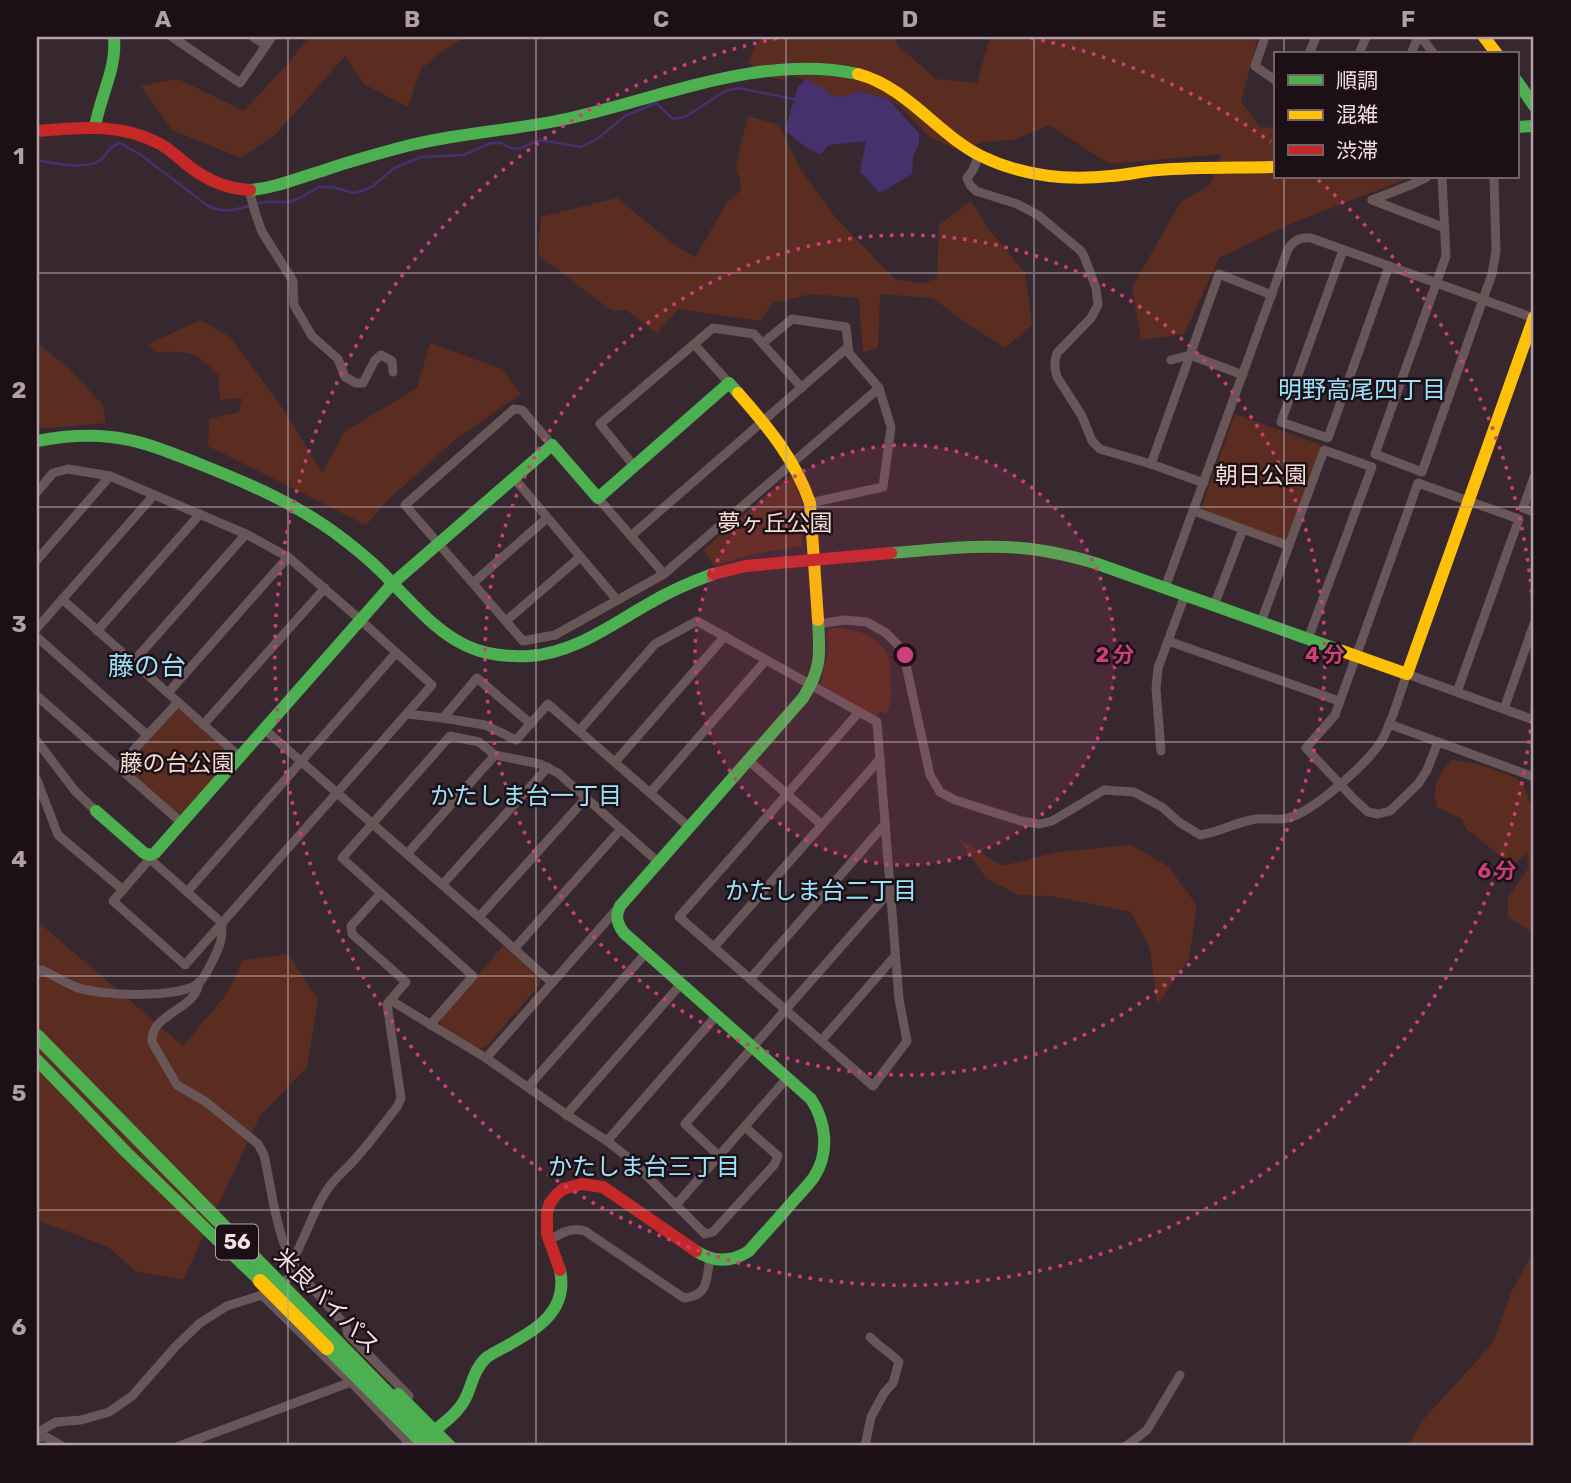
<svg xmlns="http://www.w3.org/2000/svg" width="1571" height="1483" viewBox="0 0 1571 1483" font-family="Rubik,'Noto Sans JP',sans-serif">
<rect width="100%" height="100%" fill="#372830"/>
<g fill="#5a2d20">
<path d="M309 37H465L443 51 421 69 408 107 364 84 345 56 276 134 241 158 172 130 141 86 178 79 244 111 290 61Z"/>
<path d="M760 37H896L897 45 936 79 977 83 990 37H1258L1241 102 1260 127 1275 128V177H1412L1292 223 1219 258 1184 334 1141 340 1132 287 1181 202 1210 185 1221 154 1109 164 1050 125 1013 140 984 142 958 150 931 138 898 105 888 99 859 91 843 97 830 95 822 87 805 79 790 75 783 80 762 76 748 62Z"/>
<path d="M748 116 779 125 799 167 835 217 895 279 923 284 937 278 939 225 971 201 988 228 1025 273 1032 325 1005 348 962 320 933 298 880 294 878 348 863 352 859 298 811 294 773 303 760 321 678 309 657 333 626 310 612 311 538 255 541 217 617 198 676 246 695 257 727 203 742 189 736 166Z"/>
<path d="M200 320 230 337 287 414 322 473 345 431 417 388 430 343 502 369 521 394 456 439 389 499 366 525 208 446 209 419 239 412 242 398 220 400 218 375C195 351 190 351 157 352L149 344Z"/>
<path d="M37 343 67 367 103 405 106 423 37 429Z"/>
<path d="M1235 414 1321 445 1286 542 1205 512 1202 505Z"/>
<path d="M788 476 793 477 802 502V546L753 554 714 566 703 550Z"/>
<path d="M832 628C854 628 882 635 889 660 891 667 890 675 891 682 891 696 893 701 886 714L880 710 876 717 823 688 821 681 828 654V632Z"/>
<path d="M177 707 230 754V759L182 814H177L127 770 126 763Z"/>
<path d="M1452 760C1473 761 1504 772 1523 782L1529 802 1534 806V933L1508 917V898L1529 867 1527 852 1516 863 1506 861 1487 845 1466 829 1462 819 1438 808C1431 788 1437 775 1452 760Z"/>
<path d="M959 839 1002 866 1057 852 1131 845 1169 867 1197 906 1189 958 1157 1005 1150 949 1131 912 1051 896 1018 895 986 878Z"/>
<path d="M37 921 183 1046 227 994 243 960 288 954 318 1000 307 1067 260 1116 183 1280 135 1271 108 1247 37 1220Z"/>
<path d="M503 946 540 978V984L486 1047 479 1048 441 1026 440 1020Z"/>
<path d="M1534 1250V1446H1408L1422 1421 1493 1343 1511 1293Z"/>
</g>
<path fill="#46316d" d="M805 79 822 87 830 95 843 97 859 91 888 99 919 133V144L913 156 912 174 880 193 860 172 866 141 829 145 820 154C807 150 796 139 785 130L798 87Z"/>
<g fill="none" stroke-linecap="round" stroke-linejoin="round">
<g stroke="#46316d" stroke-width="2.5">
<path d="M37 160C53 163 84 170 99 161 109 154 106 148 120 143L141 155 208 206C223 213 235 210 249 206"/>
<path d="M256 204 264 202H288L298 199 319 187H332L354 193 362 191 373 186 394 168 421 157 464 155 491 143H502L510 148 518 149 540 140 581 147 597 139 625 116 656 103 673 119 685 117 725 91 738 88 798 100"/>
</g>
<g stroke="#685659" stroke-width="9">
<path d="M172 37 240 83 272 37"/>
<path d="M253 37 266 45"/>
<path d="M1265 37 1255 66 1275 80"/>
<path d="M1421 37 1434 54"/>
<path d="M1309 54 1316 37"/>
<path d="M1359 54 1366 37"/>
<path d="M1411 54 1418 37"/>
<path d="M979 155 973 170 967 178 970 185 976 191 1017 204 1038 215 1081 251 1084 256 1096 288 1098 305 1091 318 1057 353 1055 361V368L1057 377 1082 416 1092 441 1100 449 1151 464 1204 483"/>
<path d="M1442 177 1446 256 1375 454 1422 472 1492 274 1496 251 1494 177"/>
<path d="M249 190 255 212 262 232 293 281 294 305 312 336 338 359 345 377 356 383H363L375 360 381 355 392 361 393 372"/>
<path d="M1372 200 1445 228"/>
<path d="M1372 200 1413 184 1427 177"/>
<path d="M1343 250 1281 422 1328 438 1389 266"/>
<path d="M763 343 792 319 846 327 849 353 879 388 891 427 883 487 810 503"/>
<path d="M694 344 729 383"/>
<path d="M1171 360 1190 355 1243 375"/>
<path d="M552 445 522 410 514 409 405 505 523 641 555 635 664 574 879 388"/>
<path d="M1151 464 1219 274 1272 295"/>
<path d="M634 466 600 424 713 328 754 334 802 388"/>
<path d="M1534 477 1523 508 1534 512"/>
<path d="M514 478 617 600"/>
<path d="M37 492 53 473 68 469 110 476 246 534 288 557 356 616 432 685 185 965 113 901 155 853"/>
<path d="M598 498 664 574"/>
<path d="M1194 511 1289 546"/>
<path d="M631 536 848 347"/>
<path d="M37 560 110 476"/>
<path d="M473 583 547 518"/>
<path d="M1165 588 1288 249C1293 241 1301 237 1311 238L1534 318"/>
<path d="M62 599 240 757"/>
<path d="M1214 606 1243 529"/>
<path d="M506 621 580 557"/>
<path d="M1261 622 1324 450 1372 467 1308 639"/>
<path d="M819 624 844 620 867 622 886 633 900 647 906 665 930 775 940 792 955 800 1021 821 1040 824 1052 821 1104 790 1134 792 1162 807 1179 822 1200 835C1219 832 1232 824 1251 820 1264 817 1277 821 1288 818 1313 812 1369 762 1382 740 1393 720 1399 695 1407 674L1534 720"/>
<path d="M37 628 154 495"/>
<path d="M97 631 200 514"/>
<path d="M37 637 147 735"/>
<path d="M1168 641 1339 701"/>
<path d="M133 662 246 534"/>
<path d="M168 693 288 557"/>
<path d="M37 696 182 823"/>
<path d="M1504 709 1534 624"/>
<path d="M407 714 443 718 485 725 516 740 548 704 689 827"/>
<path d="M443 718 477 678 531 724"/>
<path d="M1389 724 1534 777"/>
<path d="M203 725 325 588"/>
<path d="M264 729 479 917 552 983"/>
<path d="M579 731 655 644 697 621 877 722 899 999 907 1041 873 1086 679 917 859 712"/>
<path d="M37 741 75 791 96 811"/>
<path d="M1438 742 1427 770 1418 784 1390 811 1378 814 1368 812 1354 799 1306 748 1335 715 1418 483 1519 519 1457 692"/>
<path d="M1161 751 1156 689 1158 668 1185 595"/>
<path d="M748 760 822 825"/>
<path d="M615 762 725 636"/>
<path d="M118 767 178 702"/>
<path d="M37 780 58 835 123 890"/>
<path d="M650 793 766 660"/>
<path d="M407 854 495 755"/>
<path d="M442 885 548 767"/>
<path d="M187 892 396 653"/>
<path d="M479 917 586 798"/>
<path d="M714 947 880 759"/>
<path d="M514 949 621 829"/>
<path d="M37 971 42 970C53 975 64 982 76 987 99 996 179 999 199 983 206 976 219 949 221 940 222 934 222 928 222 923L150 859"/>
<path d="M750 979 885 824"/>
<path d="M199 982C197 1010 150 1013 152 1042L177 1085 206 1102 258 1144 264 1155C272 1191 277 1242 298 1272L346 1326 348 1334 409 1396"/>
<path d="M390 1000 486 1058 570 1117 607 1141 630 1159 705 1234 713 1232 774 1165 778 1156 745 1127"/>
<path d="M430 1025 473 976 342 858 450 736 479 742 495 755 540 764 558 773 658 862"/>
<path d="M821 1041 895 956"/>
<path d="M486 1058 617 909"/>
<path d="M528 1087 646 953"/>
<path d="M566 1115 681 984"/>
<path d="M607 1141 717 1015"/>
<path d="M719 1156 685 1124 890 891"/>
<path d="M676 1205 788 1077"/>
<path d="M550 1240C561 1233 571 1227 585 1231L684 1298C709 1296 706 1279 710 1259"/>
<path d="M291 1263C305 1239 312 1213 327 1190 336 1176 346 1170 356 1158 371 1142 383 1124 397 1107L401 1098 387 1004 406 982 352 934 351 926 381 893"/>
<path d="M262 1295 351 1382 412 1446"/>
<path d="M37 1433 56 1422 81 1420 109 1412 132 1396 176 1346 200 1323 227 1306 262 1295 298 1272"/>
<path d="M37 1437H46L62 1446"/>
<path d="M179 1446 351 1382"/>
<path d="M865 1446 871 1417 884 1393 893 1383 899 1362C890 1352 879 1347 870 1337"/>
<path d="M1126 1446 1147 1430 1180 1375"/>
</g>
<g stroke="#4caf50" stroke-width="12">
<path d="M1517 81 1534 106"/>
<path d="M95 127C100 96 117 69 114 37"/>
<path d="M1517 127 1534 126"/>
<path d="M250 190C275 188 298 178 322 171 347 162 373 155 399 148 454 133 511 131 566 119 659 99 762 53 858 74"/>
<path d="M37 441C62 436 86 434 111 437 141 440 169 452 197 463 250 484 302 506 347 542 364 555 380 569 394 585 416 607 438 633 467 646 486 655 508 657 529 656 575 653 612 624 650 603 670 591 691 582 713 574"/>
<path d="M891 553C934 550 978 544 1021 548 1046 550 1071 556 1095 563L1342 651"/>
<path d="M96 811 144 853 150 855 155 853 393 583 552 445 598 498 729 383 738 393"/>
<path d="M37 1060 126 1152 260 1281"/>
<path d="M696 1251C713 1262 731 1263 749 1251 762 1236 776 1221 789 1206 797 1196 807 1187 814 1177 830 1152 826 1122 811 1099L624 933C617 924 615 916 620 906L803 698C822 668 820 654 818 620"/>
<path d="M327 1348 425 1446"/>
<path d="M398 1394 450 1446"/>
<path d="M429 1435C441 1425 456 1415 464 1401 472 1387 473 1370 486 1358 491 1354 499 1350 505 1347 535 1330 569 1312 560 1270"/>
</g>
<g stroke="#ffc107" stroke-width="12">
<path d="M1484 37 1497 54"/>
<path d="M858 74C907 87 937 134 981 156 1022 176 1066 181 1111 176 1127 175 1142 171 1158 170 1197 167 1236 168 1275 167"/>
<path d="M738 393C768 427 795 459 810 503L818 620"/>
<path d="M1342 651 1407 674 1534 317"/>
</g>
<g stroke="#c62828" stroke-width="12">
<path d="M37 131C79 127 121 123 160 144 171 150 180 159 190 167 207 180 228 189 250 190"/>
<path d="M713 574 746 566 891 553"/>
<path d="M560 1270 547 1234V1212L550 1203 556 1195 563 1189 582 1184 603 1187 696 1251"/>
</g>
<path stroke="#4caf50" stroke-width="14" d="M37 1036 439 1446"/>
<path stroke="#ffc107" stroke-width="14" d="M260 1281 327 1348"/>
</g>
<path fill="none" stroke="#b1a0a8" stroke-width="2" stroke-opacity="0.55" d="M288 37V1446M536 37V1446M786 37V1446M1034 37V1446M1284 37V54M1284 177V1446M37 273H1534M37 507H1534M37 742H1534M37 976H1534M37 1210H1534"/>
<circle cx="905" cy="655" r="210" fill="#cc4077" fill-opacity=".12"/>
<g fill="none" stroke="#cc4077" stroke-width="3.5" stroke-dasharray="3.5 7">
<circle cx="905" cy="655" r="210"/>
<circle cx="905" cy="655" r="420"/>
<path d="M1534 688A630 630 0 1 1 779 38M1031 38A630 630 0 0 1 1271 142M1318 180A630 630 0 0 1 1534 622"/>
</g>
<g text-anchor="middle" stroke-width="5" stroke-linejoin="round" paint-order="stroke">
<rect fill="#1c1016" stroke="#b2a2aa" stroke-width="2" x="216" y="1224.5" width="42" height="35" rx="5"/>
<g font-size="21" font-weight="bold" fill="#f3e0e9">
<text x="237" y="1249">56</text>
</g>
<g font-size="23" fill="#f4ddd5" stroke="#1c1016">
<text x="1261" y="483">朝日公園</text>
<text x="775" y="531">夢ヶ丘公園</text>
<text x="177" y="771">藤の台公園</text>
</g>
<g font-size="23" fill="#f3e0e9" stroke="#1c1016">
<text transform="translate(327 1301) rotate(45)" y="8">米良バイパス</text>
</g>
<g font-size="24" fill="#9ae4fb" stroke="#1c1016">
<text x="1362" y="398">明野高尾四丁目</text>
<text x="526" y="804">かたしま台一丁目</text>
<text x="821" y="899">かたしま台二丁目</text>
<text x="644" y="1175">かたしま台三丁目</text>
</g>
<g font-size="26" fill="#9ae4fb" stroke="#1c1016">
<text x="147" y="675">藤の台</text>
</g>
</g>
<circle cx="905" cy="655" r="10" fill="#cc4077" stroke="#1c1016" stroke-width="3.5"/>
<g font-size="21" text-anchor="middle" font-weight="bold" fill="#cc4077" stroke="#1c1016" stroke-width="5" stroke-linejoin="round" paint-order="stroke">
<text x="1115" y="662">2 分</text>
<text x="1325" y="662">4 分</text>
<text x="1497" y="878">6 分</text>
</g>
<rect width="1571" height="1483" fill="none" stroke="#1c1016" stroke-width="77"/>
<rect x="1274" y="52" width="245" height="126" fill="#1c1016" stroke="#72636a" stroke-width="2"/>
<rect x="1288" y="75" width="35" height="10" fill="#4caf50" stroke="#72636a" stroke-width="2"/>
<text x="1336" y="88" font-size="21" fill="#f3e0e9">順調</text>
<rect x="1288" y="110" width="35" height="10" fill="#ffc107" stroke="#72636a" stroke-width="2"/>
<text x="1336" y="122" font-size="21" fill="#f3e0e9">混雑</text>
<rect x="1288" y="145" width="35" height="10" fill="#c62828" stroke="#72636a" stroke-width="2"/>
<text x="1336" y="158" font-size="21" fill="#f3e0e9">渋滞</text>
<rect x="38" y="38" width="1494" height="1406" fill="none" stroke="#b1a0a8" stroke-width="2.5"/>
<g font-size="23" text-anchor="middle" font-weight="bold" fill="#b1a0a8">
<text x="163" y="27">A</text>
<text x="412" y="27">B</text>
<text x="661" y="27">C</text>
<text x="910" y="27">D</text>
<text x="1159" y="27">E</text>
<text x="1408" y="27">F</text>
<text x="19" y="164">1</text>
<text x="19" y="398">2</text>
<text x="19" y="632">3</text>
<text x="19" y="867">4</text>
<text x="19" y="1101">5</text>
<text x="19" y="1335">6</text>
</g>
</svg>
